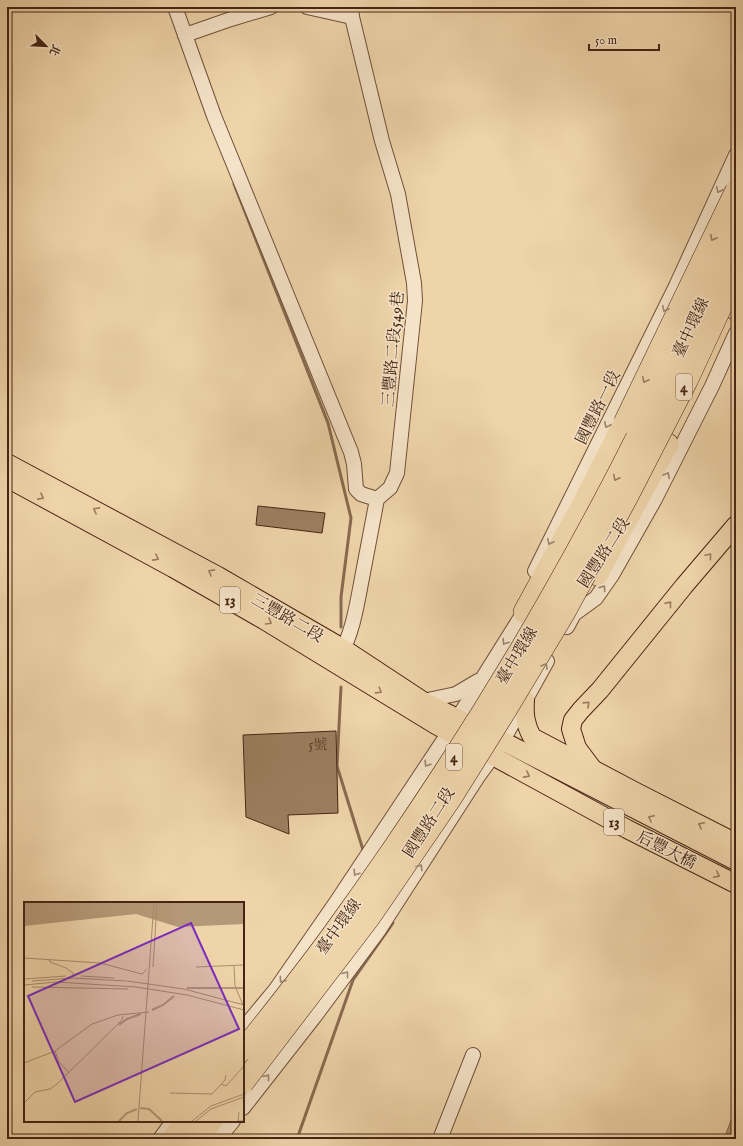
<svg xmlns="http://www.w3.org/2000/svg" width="743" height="1146" viewBox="0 0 743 1146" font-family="'IM FELL English','Noto Serif TC',serif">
<rect width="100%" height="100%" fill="#efd4aa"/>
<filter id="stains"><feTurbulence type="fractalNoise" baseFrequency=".005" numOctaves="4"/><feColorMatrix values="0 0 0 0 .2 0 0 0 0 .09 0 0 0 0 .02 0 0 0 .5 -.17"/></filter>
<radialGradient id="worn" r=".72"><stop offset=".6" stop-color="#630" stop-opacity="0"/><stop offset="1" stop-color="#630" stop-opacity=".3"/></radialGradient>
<path fill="#b59877" stroke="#886a4f" d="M736 1107V1139H724Z"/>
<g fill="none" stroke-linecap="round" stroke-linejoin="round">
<g stroke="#886a4f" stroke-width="3">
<path d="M234 184 328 423 351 518 341 597V627"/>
<path d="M341 687 337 766 364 853"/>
<path d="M297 1139 353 980 393 923 391 920"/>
</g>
</g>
<g fill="#9d8062" stroke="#452413">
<path d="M258 506 325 513 322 533 256 525Z"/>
<path d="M336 731 338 813 288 815 289 834 246 817 243 735Z"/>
</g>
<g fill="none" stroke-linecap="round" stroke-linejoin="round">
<defs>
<g id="minor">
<path d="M175 7 214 116 351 452 354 464 356 489 361 494 377 499"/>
<path d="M307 7 352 17"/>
<path d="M185 35 231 19 271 7"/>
<path d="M714 303 736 313"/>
<path d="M535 571 676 286 736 155"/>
<path d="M567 627 574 614 596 598 612 575 655 499 712 386 736 333"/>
<path d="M339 657C353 633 357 604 362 578 367 551 372 525 377 499L390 488 397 473 415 301 414 283 398 194 382 141 352 17 351 7"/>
<path d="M423 701 456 694 478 681"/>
<path d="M243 1029 276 989 337 901 449 732 524 612 525 604"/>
<path d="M243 1108 315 1016 379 930 479 775 493 756 502 742 547 661"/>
<path d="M160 1139 173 1121"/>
<path d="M186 1139 200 1123"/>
<path d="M218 1139 233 1121"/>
<path d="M440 1139 473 1055"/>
</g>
<g id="major">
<path d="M7 463 218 576 344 649 423 701 483 731 736 861"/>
<path d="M7 478 173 568 264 620 436 725 627 829 736 884"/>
<path d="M525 700C524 714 525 724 532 737L636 792 736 843"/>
<path d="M592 768 577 748 571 729 573 720 581 710 600 690 684 586 736 525"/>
</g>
<g id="highway">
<path d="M597 575 668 444"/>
<path d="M524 612 581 507 624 423"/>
<path d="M172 1139 187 1121"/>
<path d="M198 1139 212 1121"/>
</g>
</defs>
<use href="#minor" stroke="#705039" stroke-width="16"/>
<use href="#major" stroke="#452413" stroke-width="20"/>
<use href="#highway" stroke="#452413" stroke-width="22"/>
<use href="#minor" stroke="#f5e3c8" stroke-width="14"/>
<use href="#major" stroke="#efd4aa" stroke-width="18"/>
<use href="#highway" stroke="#efd4aa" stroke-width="21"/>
<defs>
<g id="highway-bridge">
<path d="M624 423 736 190"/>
<path d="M243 1050C275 1010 307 970 337 928 431 798 518 661 594 519 645 425 691 327 736 229"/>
<path d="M243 1083 370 917 452 797 505 712 565 612 628 496 688 379 736 275"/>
</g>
</defs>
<use href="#highway-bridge" stroke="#452413" stroke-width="22" stroke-linecap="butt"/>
<use href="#highway-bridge" stroke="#efd4aa" stroke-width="21"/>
</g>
<defs><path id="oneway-chevron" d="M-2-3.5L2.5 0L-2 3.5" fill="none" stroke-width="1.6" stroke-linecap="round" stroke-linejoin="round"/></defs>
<g stroke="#9d846e">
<use href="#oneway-chevron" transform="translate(719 190) rotate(115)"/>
<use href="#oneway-chevron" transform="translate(665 309) rotate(116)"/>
<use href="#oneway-chevron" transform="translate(607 425) rotate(116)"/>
<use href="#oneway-chevron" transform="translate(667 475) rotate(-63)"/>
<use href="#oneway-chevron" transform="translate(550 542) rotate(116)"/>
<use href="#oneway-chevron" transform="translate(603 588) rotate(-55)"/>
<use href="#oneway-chevron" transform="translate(505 642) rotate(122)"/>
<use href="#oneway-chevron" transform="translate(545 666) rotate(-60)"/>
<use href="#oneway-chevron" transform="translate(427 764) rotate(123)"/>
<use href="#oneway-chevron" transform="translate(420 867) rotate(-57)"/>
<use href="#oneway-chevron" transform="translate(356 873) rotate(123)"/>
<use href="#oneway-chevron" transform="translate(346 974) rotate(-53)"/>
<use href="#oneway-chevron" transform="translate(282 980) rotate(125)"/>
<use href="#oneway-chevron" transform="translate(267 1077) rotate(-52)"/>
</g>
<g stroke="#9a7c5e">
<use href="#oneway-chevron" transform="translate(713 238) rotate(117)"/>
<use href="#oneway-chevron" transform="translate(645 380) rotate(116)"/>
<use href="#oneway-chevron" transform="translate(616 478) rotate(117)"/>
<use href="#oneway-chevron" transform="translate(41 497) rotate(28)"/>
<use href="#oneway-chevron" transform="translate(96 510) rotate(-152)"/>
<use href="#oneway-chevron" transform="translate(709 556) rotate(-50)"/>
<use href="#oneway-chevron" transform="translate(156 558) rotate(28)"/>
<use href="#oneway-chevron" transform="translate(211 572) rotate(-151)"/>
<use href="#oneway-chevron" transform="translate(669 604) rotate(-51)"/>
<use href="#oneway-chevron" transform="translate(269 622) rotate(31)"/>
<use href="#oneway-chevron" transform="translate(379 691) rotate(32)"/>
<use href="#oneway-chevron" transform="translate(587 704) rotate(-44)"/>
<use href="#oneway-chevron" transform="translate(527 775) rotate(28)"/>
<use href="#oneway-chevron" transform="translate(651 818) rotate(-153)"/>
<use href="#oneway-chevron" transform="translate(701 825) rotate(-153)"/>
<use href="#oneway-chevron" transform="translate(717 875) rotate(27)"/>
</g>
<g text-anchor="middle" stroke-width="3" stroke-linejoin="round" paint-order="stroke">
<g font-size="14" fill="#5b3b27">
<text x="318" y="749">5號</text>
</g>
<g fill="#f5e3c8" stroke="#7a5d49" stroke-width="1">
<rect x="676" y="374" width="16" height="26" rx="3"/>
<rect x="220" y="587" width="20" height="26" rx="3"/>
<rect x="446" y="744" width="16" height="26" rx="3"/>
<rect x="604" y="809" width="20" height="26" rx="3"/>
</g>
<g font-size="15" font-weight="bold" fill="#452413">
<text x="684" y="392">4</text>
<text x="230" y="605">13</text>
<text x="454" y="762">4</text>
<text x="614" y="827">13</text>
</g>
<g font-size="16" fill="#452413" stroke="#f5e3c8">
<text transform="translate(690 327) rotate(-65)" y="6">臺中環線</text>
<text transform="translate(392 349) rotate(-85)" y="6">三豐路二段549巷</text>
<text transform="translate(597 407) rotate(-64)" y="6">國豐路一段</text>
<text transform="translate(603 552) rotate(-57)" y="6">國豐路二段</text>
<text transform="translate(288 617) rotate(30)" y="6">三豐路二段</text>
<text transform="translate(516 655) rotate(-59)" y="6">臺中環線</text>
<text transform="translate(428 822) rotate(-57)" y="6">國豐路二段</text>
<text transform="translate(667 849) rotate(27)" y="6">后豐大橋</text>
<text transform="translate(338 926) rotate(-54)" y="6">臺中環線</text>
</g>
</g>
<g transform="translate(24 902)">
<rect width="220" height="220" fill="#efd4aa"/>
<path d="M0 1H220V22L154 25 112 12 0 24Z" fill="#b59877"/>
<path fill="none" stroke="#b59877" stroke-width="2" d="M163 86H220M128 108 139 103 150 94M95 123 103 117 117 112M116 206 125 207 138 219M95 219 103 211 113 207"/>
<path fill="none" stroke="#ab8e6e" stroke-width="1" d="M0 56 76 61M25 57 26 60 42 66 49 71V75M76 61 118 72 123 67M210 64 211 84 219 103M129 65 133 1M172 65 220 63M57 74 90 76M0 77 42 74M8 79 49 76 102 79M103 79 160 87 220 103M0 83 32 80 112 85 163 93 220 108M8 85 104 87M31 149 35 160 45 171M0 161 31 149 68 122 94 113 125 110M197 182 202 184 220 164M146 191 188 192 201 178 202 173M0 201 11 190 26 187 33 182 98 118 99 114M215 210 214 219H220M114 219 130 1M168 219 187 204 220 192M172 219 187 207 220 195"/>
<path fill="#7b2cbf" fill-opacity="0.15" stroke="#7b2cbf" stroke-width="2" d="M167 21 215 127 51 200 4 94Z"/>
<rect width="220" height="220" fill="none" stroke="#452413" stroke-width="2"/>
</g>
<rect width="743" height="1146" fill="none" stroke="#efd4aa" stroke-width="24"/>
<rect x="8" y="8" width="727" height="1130" fill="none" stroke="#452413" stroke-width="2"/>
<rect x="12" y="12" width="719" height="1122" fill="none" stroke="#452413"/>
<g transform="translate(46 46) rotate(114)" stroke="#f5e3c8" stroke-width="3" paint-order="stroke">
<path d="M0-3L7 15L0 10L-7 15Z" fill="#452413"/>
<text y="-6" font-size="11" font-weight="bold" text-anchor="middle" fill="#452413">北</text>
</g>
<path d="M589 44v6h70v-6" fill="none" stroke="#452413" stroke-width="2"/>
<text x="595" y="44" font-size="12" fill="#452413" stroke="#f5e3c8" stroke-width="3" paint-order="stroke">50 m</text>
<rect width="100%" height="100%" filter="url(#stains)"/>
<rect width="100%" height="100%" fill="url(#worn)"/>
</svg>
